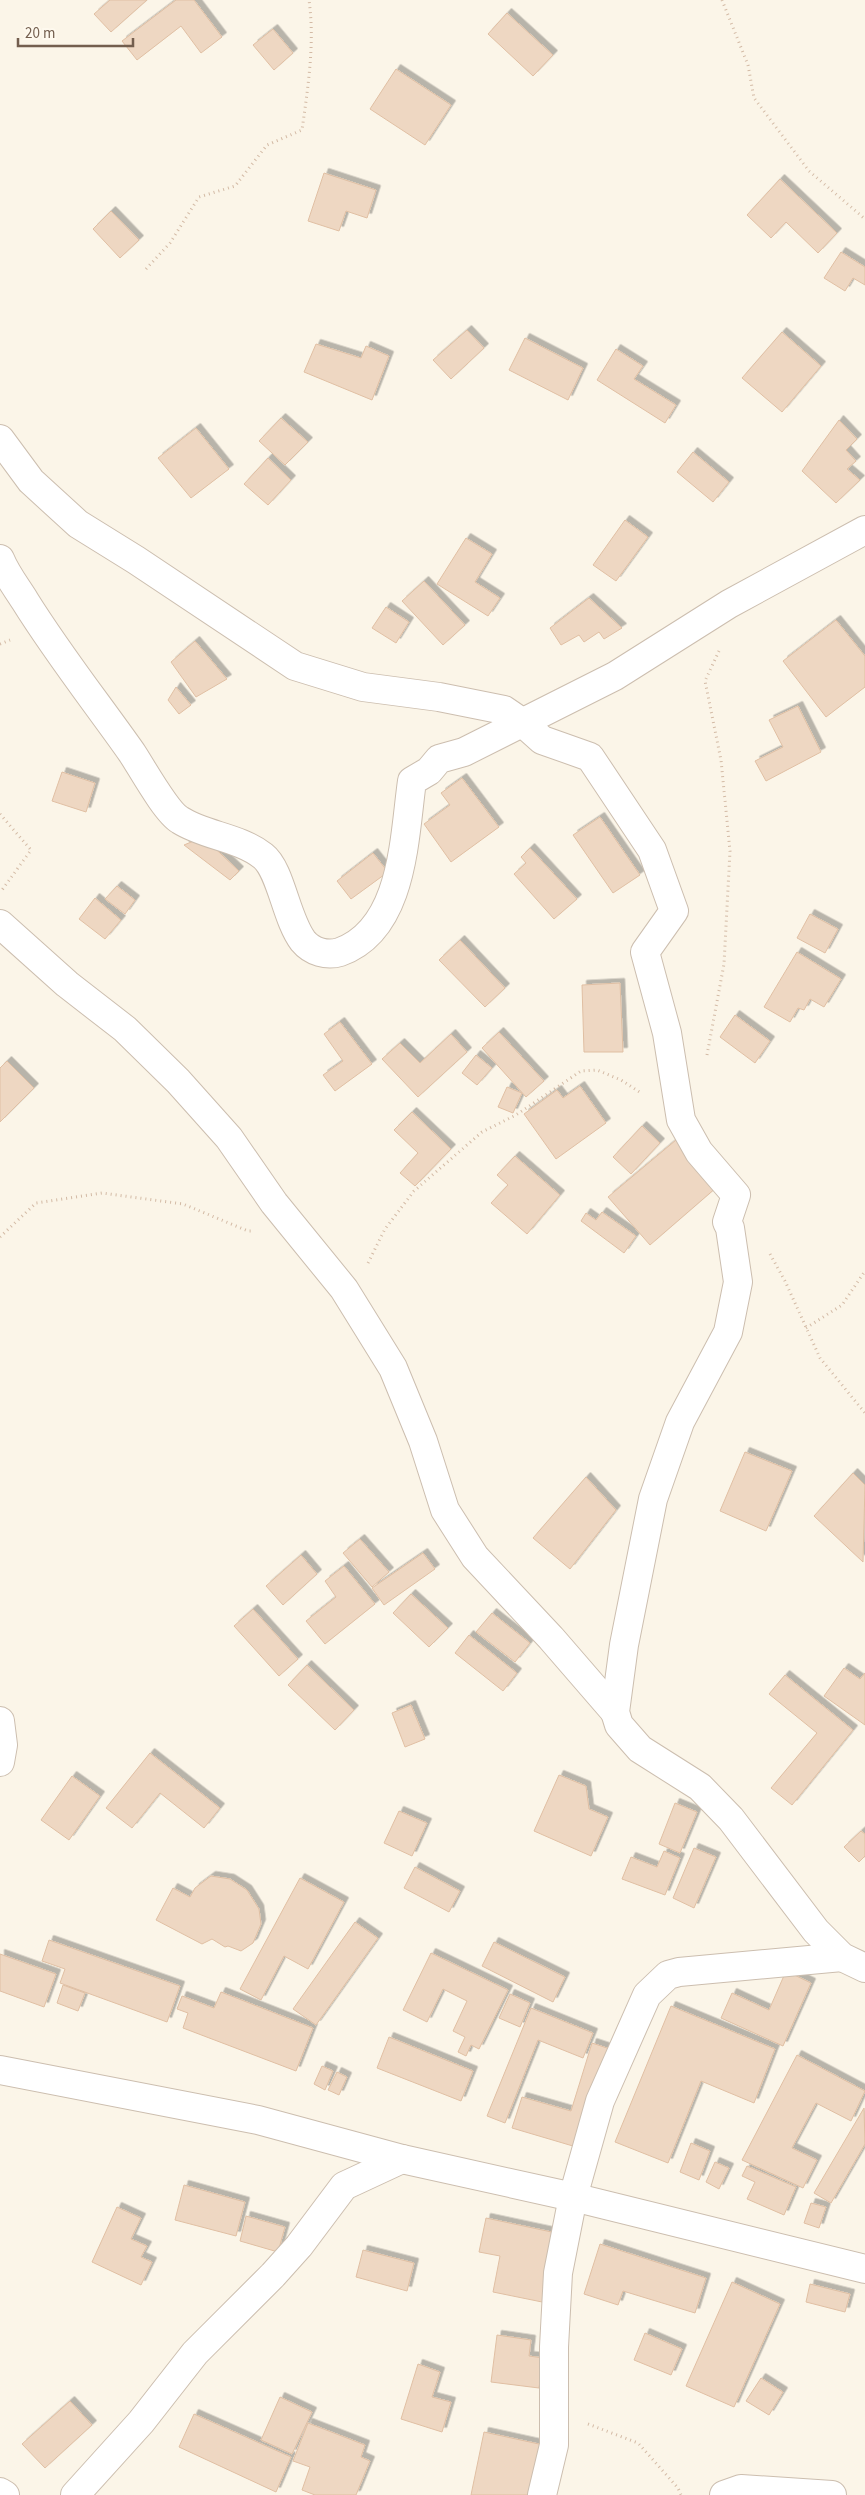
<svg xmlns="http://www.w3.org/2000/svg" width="865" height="2495" viewBox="0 0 865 2495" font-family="'Source Sans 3',sans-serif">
<defs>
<filter id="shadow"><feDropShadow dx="4.5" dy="-4.5" stdDeviation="0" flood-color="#0004"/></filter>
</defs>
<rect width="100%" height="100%" fill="#fbf5e8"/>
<g fill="#eed7c2" stroke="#e0bfa3" filter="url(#shadow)">
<path d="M110 0H147L111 32 94 14Z"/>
<path d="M176 0H194L222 37 201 53 181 26 137 60 122 41Z"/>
<path d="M507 13 553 55 533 76 488 34Z"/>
<path d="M273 29 293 53 274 70 253 45Z"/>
<path d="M396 69 451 105 425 145 370 109Z"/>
<path d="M324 173 376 190 367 218 346 211 339 231 308 221Z"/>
<path d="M780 179 837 233 818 253 786 222 771 238 747 215Z"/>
<path d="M111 211 139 240 120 258 93 229Z"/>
<path d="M841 252 865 267V285L853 278 845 291 824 278Z"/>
<path d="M467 330 484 348 451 379 433 360Z"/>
<path d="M782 332 821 366 782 412 742 378Z"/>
<path d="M525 338 583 368 568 400 509 370Z"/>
<path d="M316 344 361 358 366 346 389 356 372 400 304 372Z"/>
<path d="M616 349 643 366 634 379 676 405 665 423 597 380Z"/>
<path d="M281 418 308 442 285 465 259 441Z"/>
<path d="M839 420 857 439 846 450 856 461 847 469 860 480 836 503 802 471Z"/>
<path d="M196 428 229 469 191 498 158 458Z"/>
<path d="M693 452 729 482 713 502 677 472Z"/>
<path d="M268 458 291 480 268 505 244 484Z"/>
<path d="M625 520 648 537 616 581 593 565Z"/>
<path d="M466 538 492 554 475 582 500 598 488 616 437 584Z"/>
<path d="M424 581 465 625 443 645 402 601Z"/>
<path d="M589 598 622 628 604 639 599 632 584 642 579 635 561 645 550 628Z"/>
<path d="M386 607 409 622 396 643 372 628Z"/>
<path d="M836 620 865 656V687L826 717 783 661Z"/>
<path d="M195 641 227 679 196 697 171 662Z"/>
<path d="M176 687 191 705 179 714 168 700Z"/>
<path d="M798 706 821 752 766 781 755 761 783 747 769 720Z"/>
<path d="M62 772 95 783 86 812 52 801Z"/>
<path d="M462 778 499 827 451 862 424 824 450 805 441 793Z"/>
<path d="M600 817 640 875 613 893 573 835Z"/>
<path d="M203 837 239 871 230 880 184 845Z"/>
<path d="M530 848 577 899 554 919 514 874 526 863 521 857Z"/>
<path d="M373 853 388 872 351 899 337 881Z"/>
<path d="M117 886 135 900 125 914 105 899Z"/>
<path d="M95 898 121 920 105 939 79 919Z"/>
<path d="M810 914 838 929 825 953 797 938Z"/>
<path d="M460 940 505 988 485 1007 439 960Z"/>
<path d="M797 952 841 979 824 1007 810 999 804 1010 798 1008 790 1022 764 1007Z"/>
<path d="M620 983 623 1052H584L582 985Z"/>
<path d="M735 1015 770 1041 755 1063 720 1037Z"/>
<path d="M340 1022 372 1064 335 1091 323 1075 343 1061 324 1034Z"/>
<path d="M499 1032 544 1081 526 1097 482 1048Z"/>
<path d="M451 1034 467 1052 418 1097 382 1059 400 1043 420 1063Z"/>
<path d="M476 1055 492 1068 477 1085 462 1073Z"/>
<path d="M7 1061 34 1088 0 1122V1068Z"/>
<path d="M580 1086 606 1123 556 1159 524 1114 557 1090 563 1098Z"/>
<path d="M507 1087 522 1093 513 1113 498 1107Z"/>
<path d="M412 1112 451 1149 415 1186 400 1173 418 1153 394 1130Z"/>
<path d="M642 1126 660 1143 631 1174 613 1157Z"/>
<path d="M676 1140 717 1187 650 1245 608 1197Z"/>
<path d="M515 1156 560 1195 527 1234 491 1203 508 1185 497 1175Z"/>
<path d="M602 1212 636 1236 624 1253 581 1221 586 1213 596 1220Z"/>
<path d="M745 1452 792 1471 766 1531 720 1511Z"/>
<path d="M853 1473 865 1485 863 1562 814 1516Z"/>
<path d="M586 1477 616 1510 570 1569 533 1538Z"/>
<path d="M360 1539 389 1572 372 1587 343 1553Z"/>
<path d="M423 1553 435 1569 384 1605 372 1588Z"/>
<path d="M301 1555 317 1574 283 1605 266 1586Z"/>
<path d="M344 1566 375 1604 325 1644 306 1621 336 1597 325 1581Z"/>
<path d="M411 1594 448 1628 429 1647 393 1613Z"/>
<path d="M253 1609 298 1659 279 1676 234 1626Z"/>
<path d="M492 1613 530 1643 515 1662 476 1632Z"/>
<path d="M469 1635 517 1673 503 1691 455 1653Z"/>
<path d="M307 1665 354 1710 335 1730 288 1685Z"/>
<path d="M844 1668 860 1679 865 1673V1725L824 1696Z"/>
<path d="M785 1675 853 1730 792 1805 771 1788 817 1733 769 1694Z"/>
<path d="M411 1705 425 1739 405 1747 392 1713Z"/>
<path d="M150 1753 220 1808 204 1828 160 1793 132 1828 106 1808Z"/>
<path d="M559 1775 586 1786 589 1809 608 1817 591 1856 534 1831Z"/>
<path d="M72 1776 100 1796 69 1840 41 1820Z"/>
<path d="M675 1803 697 1812 680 1853 659 1844Z"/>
<path d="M399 1811 427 1823 412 1856 384 1843Z"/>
<path d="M861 1831 865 1834V1856L859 1862 844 1847Z"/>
<path d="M694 1848 716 1857 694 1908 673 1898Z"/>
<path d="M664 1851 680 1858 665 1895 622 1879 631 1857 657 1867Z"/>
<path d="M415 1867 460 1891 449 1912 404 1888Z"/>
<path d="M211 1876 230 1879 247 1890 259 1909 261 1924 253 1943 241 1951 228 1946 225 1947 212 1939 202 1944 156 1920 173 1888 190 1897 195 1888Z"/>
<path d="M300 1878 344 1902 308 1969 284 1956 261 2000 240 1989Z"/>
<path d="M355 1922 378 1938 316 2025 293 2009Z"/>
<path d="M49 1940 180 1986 167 2022 60 1983 65 1969 42 1961Z"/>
<path d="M494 1942 565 1977 553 2002 482 1966Z"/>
<path d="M431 1953 508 1990 479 2049 471 2045 466 2056 458 2052 465 2037 453 2031 467 2001 443 1989 427 2022 403 2010Z"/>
<path d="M0 1954 56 1974 44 2007 0 1991Z"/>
<path d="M786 1971 811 1983 783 2046 721 2018 732 1993 769 2010Z"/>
<path d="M63 1985 85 1993 78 2011 57 2003Z"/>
<path d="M221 1992 313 2028 296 2071 183 2028 188 2013 177 2009 182 1996 214 2008Z"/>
<path d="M510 1994 530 2003 520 2027 499 2018Z"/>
<path d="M671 2006 775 2049 754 2103 701 2081 668 2163 615 2142Z"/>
<path d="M531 2008 593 2033 583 2058 538 2040 505 2123 487 2116Z"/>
<path d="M389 2037 473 2071 461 2101 377 2068Z"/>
<path d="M592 2043 613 2050 583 2149 512 2128 522 2097 571 2111Z"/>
<path d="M797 2055 865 2091 851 2121 816 2103 792 2148 817 2160 803 2188 742 2160Z"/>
<path d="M322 2066 333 2071 325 2090 314 2084Z"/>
<path d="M337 2072 347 2077 339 2095 328 2090Z"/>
<path d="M864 2108 865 2144 831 2203 814 2193Z"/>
<path d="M691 2143 710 2151 699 2180 680 2172Z"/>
<path d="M715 2162 729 2168 719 2189 706 2182Z"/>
<path d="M747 2166 796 2187 784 2215 747 2199 755 2182 742 2176Z"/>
<path d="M184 2185 245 2202 236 2236 175 2220Z"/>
<path d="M811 2203 826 2207 819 2228 804 2223Z"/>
<path d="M117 2207 141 2218 131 2239 147 2246 141 2257 152 2262 141 2285 92 2262Z"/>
<path d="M246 2216 285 2227 278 2252 240 2241Z"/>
<path d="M486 2218 561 2234 547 2303 493 2292 500 2256 479 2252Z"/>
<path d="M600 2244 706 2278 695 2313 623 2291 618 2305 584 2294Z"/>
<path d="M363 2250 414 2263 407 2291 356 2277Z"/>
<path d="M732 2282 780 2304 734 2407 686 2386Z"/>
<path d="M810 2284 850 2294 845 2312 806 2302Z"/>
<path d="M645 2333 682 2349 671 2375 634 2360Z"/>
<path d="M497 2335 531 2340 529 2356 543 2358 539 2388 491 2382Z"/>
<path d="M418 2364 440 2372 432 2397 451 2402 442 2432 401 2419Z"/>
<path d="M761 2378 783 2392 769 2415 746 2401Z"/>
<path d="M280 2397 312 2412 292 2454 261 2440Z"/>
<path d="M70 2401 92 2425 45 2468 22 2444Z"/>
<path d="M194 2414 291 2457 276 2492 179 2447Z"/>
<path d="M308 2423 365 2445 361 2457 370 2461 356 2495H315L302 2490 310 2467 293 2461Z"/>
<path d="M484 2432 548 2446 537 2495H471Z"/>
</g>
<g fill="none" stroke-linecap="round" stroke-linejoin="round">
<defs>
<g id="minor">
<path d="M0 439 31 481 78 524 136 560 295 666 363 687 439 697 504 710 523 723 542 740 590 757 652 850 674 911 645 952 667 1033 681 1120 699 1152 736 1195 727 1222 730 1228 738 1282 728 1332 680 1422 653 1499 624 1645 615 1712 619 1725 640 1749 700 1787 731 1819 816 1931 842 1957 865 1968"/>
<path d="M0 559C6 574 17 588 25 601 58 654 96 702 132 753 142 768 166 812 180 820 205 836 239 837 263 856 281 870 286 919 303 941 312 952 327 956 340 952 404 929 404 837 412 781L429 771 439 759 464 752 615 676 729 604 865 530"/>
<path d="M0 924 67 984 125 1029 178 1081 229 1138 274 1203 344 1289 393 1368 423 1441 445 1510 475 1557 551 1638 615 1712"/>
<path d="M0 1721 3 1745 0 1762"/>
<path d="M0 2070 258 2120 402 2159 573 2197 865 2269"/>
<path d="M0 2492 5 2495"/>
<path d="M75 2495 141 2422 195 2353 273 2275 299 2246 344 2186 402 2159"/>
<path d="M542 2495 554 2445V2347L558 2273 573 2197 600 2101 647 1995 668 1975 679 1972 842 1957"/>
<path d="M724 2495 741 2489 832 2495"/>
</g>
</defs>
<use href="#minor" stroke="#ccbeaf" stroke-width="30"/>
<g stroke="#d3baa5" stroke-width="3" stroke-dasharray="1 4" stroke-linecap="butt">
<path d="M722 0 748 65 754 98 809 171 865 219"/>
<path d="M146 269 170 243 199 197 235 186 267 145 302 130C308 87 315 43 309 0"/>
<path d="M0 644 10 640"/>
<path d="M0 814 31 850 2 890"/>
<path d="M707 1055 724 964 730 851 721 760 705 681 719 651"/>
<path d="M0 1237 36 1203 102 1193 183 1204 248 1231H254"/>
<path d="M770 1254 785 1281 820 1358 865 1413"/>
<path d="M368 1263 385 1229 414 1191 482 1132 516 1115 581 1071 597 1070 621 1080 641 1093"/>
<path d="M806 1328 842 1305 865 1271"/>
<path d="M588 2424 638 2443 678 2488 681 2495"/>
</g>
<use href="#minor" stroke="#fff" stroke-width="28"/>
</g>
<path d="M18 38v8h115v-8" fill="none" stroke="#735e4e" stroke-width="2.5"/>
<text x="25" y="38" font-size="15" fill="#735e4e" stroke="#fef9ee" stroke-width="4" paint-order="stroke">20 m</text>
</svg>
